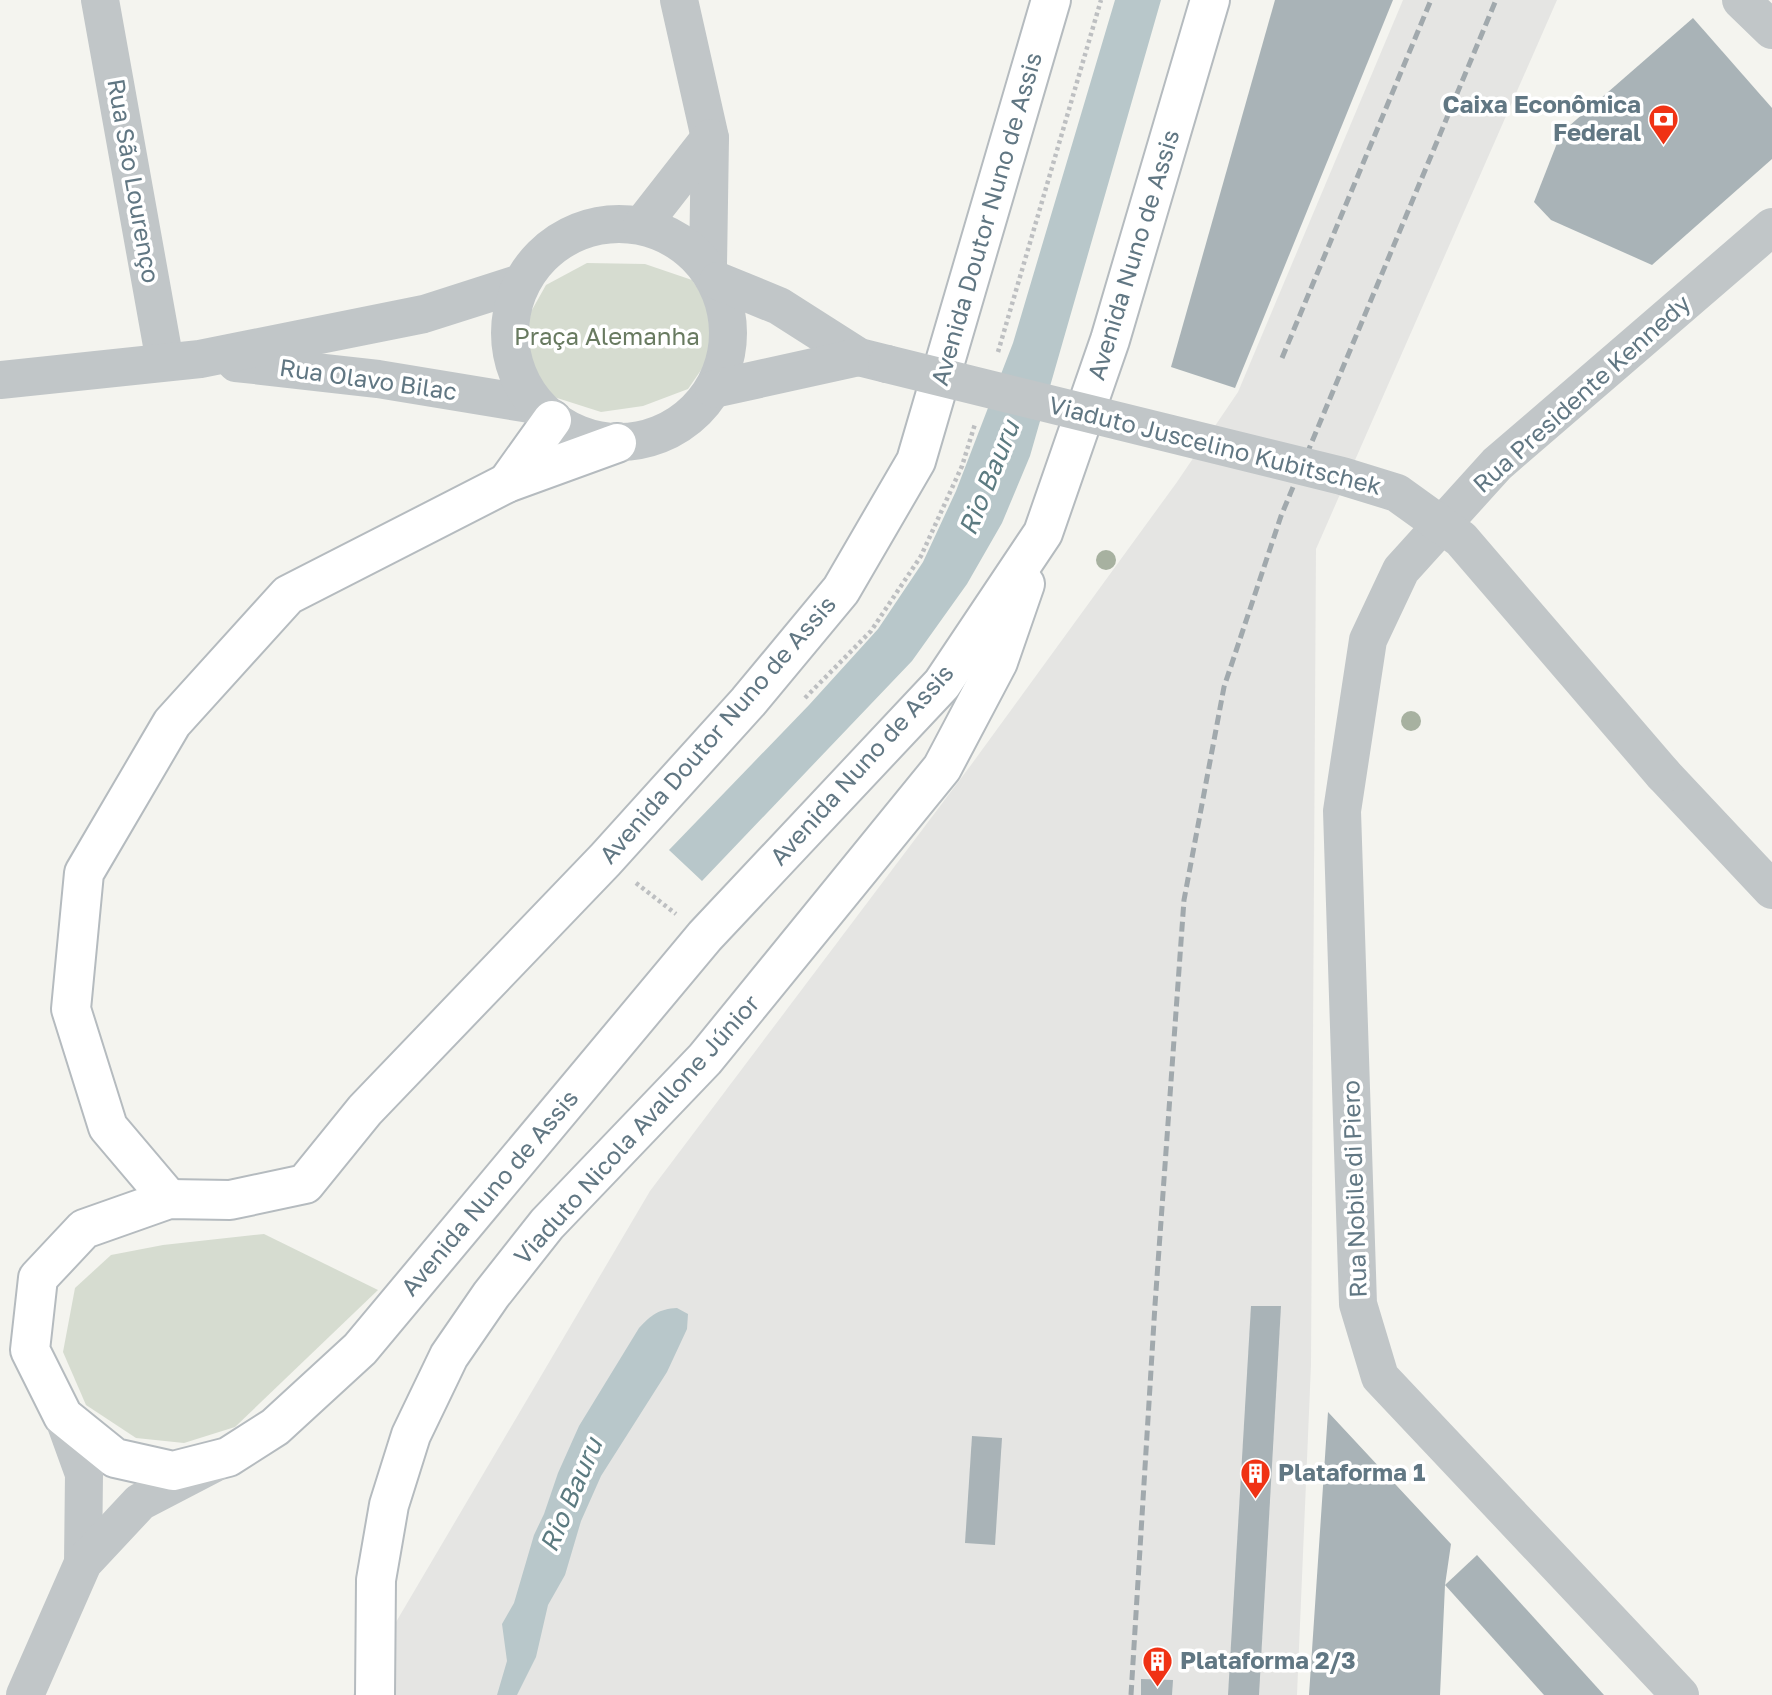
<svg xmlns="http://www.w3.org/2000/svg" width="1772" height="1695" viewBox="0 0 1772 1695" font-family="'Golos Text',sans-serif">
<rect width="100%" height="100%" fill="#f4f4ef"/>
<path fill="#e5e5e3" d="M1403 0H1557L1316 549 1311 1365 1297 1695H353L650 1191 971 765 1177 482 1238 392Z"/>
<g fill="#d6dcd0">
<path d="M587 263 645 264 692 280 715 315 712 354 688 389 643 406 601 412 554 397 528 367 519 333 546 285Z"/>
<path d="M264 1234 378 1290 235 1427 184 1443 136 1438 86 1405 63 1352 75 1288 111 1255 163 1245Z"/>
</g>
<g fill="#b8c7ca">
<path d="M1115 0H1161L1030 456 1002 523 967 584 912 661 702 881 669 850 809 705 878 629 923 562 956 491 1013 343Z"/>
<path d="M677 1308 688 1314 687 1329 667 1372 601 1476 581 1521 565 1575 548 1605 536 1657 517 1695H497L507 1661 502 1624 514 1603 534 1535 544 1514 558 1473 579 1426 639 1328C651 1315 659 1309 677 1308Z"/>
</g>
<g fill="#a9b3b7">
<path d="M1275 0H1393L1235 388 1171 367Z"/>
<path d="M1693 18 1772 108V159L1652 265 1551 220 1534 202 1561 133Z"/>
<path d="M1251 1306H1281L1259 1695H1228Z"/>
<path d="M1328 1412 1451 1544 1445 1585 1440 1695H1309Z"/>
<path d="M972 1436 1002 1438 995 1545 965 1543Z"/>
<path d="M1477 1555 1604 1695H1544L1445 1585Z"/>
<path d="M1141 1679 1173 1680 1172 1695H1141Z"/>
</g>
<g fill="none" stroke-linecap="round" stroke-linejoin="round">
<defs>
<g id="secondary">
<path d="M1051 0 916 461 841 590 748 702 605 860 365 1110 305 1184 230 1200 169 1199 84 1229 38 1278 30 1350 63 1416 115 1458 173 1471 228 1457 275 1427 360 1349 705 936 942 684 1043 533 1110 340 1210 0"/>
<path d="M507 483 552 420"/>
<path d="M169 1199 108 1127 71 1009 84 873 172 723 288 595 507 483 617 443"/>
<path d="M375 1695 376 1580 389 1505 411 1435 449 1356 491 1295 547 1224 705 1059 942 768 998 662 1025 584"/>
</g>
</defs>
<use href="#secondary" stroke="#b5bbbf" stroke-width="42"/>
<g stroke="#bdbfc1" stroke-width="4.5" stroke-dasharray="3.5 3.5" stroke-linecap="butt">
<path d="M998 352 1101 0"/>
<path d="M805 698 871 631 921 556 962 466 975 424"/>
<path d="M636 883 676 914"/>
</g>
<g stroke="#c1c6c8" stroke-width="38">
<path d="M100 0 165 362"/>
<path d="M1741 0 1772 30"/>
<path d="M236 363 378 379 536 405"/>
<path d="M0 380 200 359 424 314 521 283"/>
<path d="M63 1416 84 1474 83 1563"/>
<path d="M25 1695 83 1563 140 1502 213 1464"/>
<path d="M1680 1695 1380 1377 1358 1304 1342 811 1368 640 1401 570 1497 464 1772 227"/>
</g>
<g stroke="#c1c6c8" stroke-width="38">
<path d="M679 0 710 138 708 265"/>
<circle cx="619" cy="333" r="109"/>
<path d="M642 225 710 138"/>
<path d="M718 281 779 306 859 357 887 364"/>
<path d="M714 389 859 357"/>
<path d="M1663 774 1772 890"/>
</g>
<use href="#secondary" stroke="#fff" stroke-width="38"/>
<g stroke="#a1a9ad" stroke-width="5" stroke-dasharray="10 5" stroke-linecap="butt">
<path d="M1282 358 1431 0"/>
<path d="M1131 1695 1155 1305 1184 900 1224 687 1281 516 1496 0"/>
</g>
<path stroke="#c1c6c8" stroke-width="38" d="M887 364 1342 476 1397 493 1461 539 1663 774"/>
</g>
<g fill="#a7b1a0">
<circle cx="1106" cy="560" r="10"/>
<circle cx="1411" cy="721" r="10"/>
</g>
<defs>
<symbol id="bank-pin" viewBox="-11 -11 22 30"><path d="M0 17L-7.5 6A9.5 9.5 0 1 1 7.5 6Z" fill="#f03214" stroke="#fff"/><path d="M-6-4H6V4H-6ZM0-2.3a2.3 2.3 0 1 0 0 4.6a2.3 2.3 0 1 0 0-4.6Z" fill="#fff"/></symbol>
<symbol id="building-pin" viewBox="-11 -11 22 30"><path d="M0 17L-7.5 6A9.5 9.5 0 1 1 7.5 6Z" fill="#f03214" stroke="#fff"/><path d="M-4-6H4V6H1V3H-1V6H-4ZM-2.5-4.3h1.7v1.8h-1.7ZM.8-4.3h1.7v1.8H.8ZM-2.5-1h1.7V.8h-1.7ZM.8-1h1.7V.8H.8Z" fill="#fff"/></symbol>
</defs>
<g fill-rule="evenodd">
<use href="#bank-pin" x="1646" y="102" width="35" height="47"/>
<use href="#building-pin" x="1238" y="1456" width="35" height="47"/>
<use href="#building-pin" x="1140" y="1644" width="35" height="47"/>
</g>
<g text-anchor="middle" stroke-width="7" stroke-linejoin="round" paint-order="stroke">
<g font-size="24" font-weight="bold" fill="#617783" stroke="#fff" text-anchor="start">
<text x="1641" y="113" text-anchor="end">Caixa Econômica<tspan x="1641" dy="28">Federal</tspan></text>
<text x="1278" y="1481">Plataforma 1</text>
<text x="1180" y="1669">Plataforma 2/3</text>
</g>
<g font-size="24" fill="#617783" stroke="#fff">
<text transform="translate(133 181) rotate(80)" y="8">Rua São Lourenço</text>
<text transform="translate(987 219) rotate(-74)" y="8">Avenida Doutor Nuno de Assis</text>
<text transform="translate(1134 255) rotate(-73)" y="8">Avenida Nuno de Assis</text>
<text transform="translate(368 380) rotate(8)" y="8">Rua Olavo Bilac</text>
<text transform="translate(1582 394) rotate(-42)" y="8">Rua Presidente Kennedy</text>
<text transform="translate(1215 446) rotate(14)" y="8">Viaduto Juscelino Kubitschek</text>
<text transform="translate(718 730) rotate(-49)" y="8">Avenida Doutor Nuno de Assis</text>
<text transform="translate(862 765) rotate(-48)" y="8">Avenida Nuno de Assis</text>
<text transform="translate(637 1130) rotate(-48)" y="8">Viaduto Nicola Avallone Júnior</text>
<text transform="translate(1355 1189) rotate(-92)" y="8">Rua Nobile di Piero</text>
<text transform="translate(490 1193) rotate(-50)" y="8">Avenida Nuno de Assis</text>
</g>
<g font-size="24" fill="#687a60" stroke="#fff">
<text x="607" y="345">Praça Alemanha</text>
</g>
<g font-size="26" font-style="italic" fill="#5c7b81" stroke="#fff">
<text transform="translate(989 478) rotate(-68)" y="9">Rio Bauru</text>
<text transform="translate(571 1495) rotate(-67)" y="9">Rio Bauru</text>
</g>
</g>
</svg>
